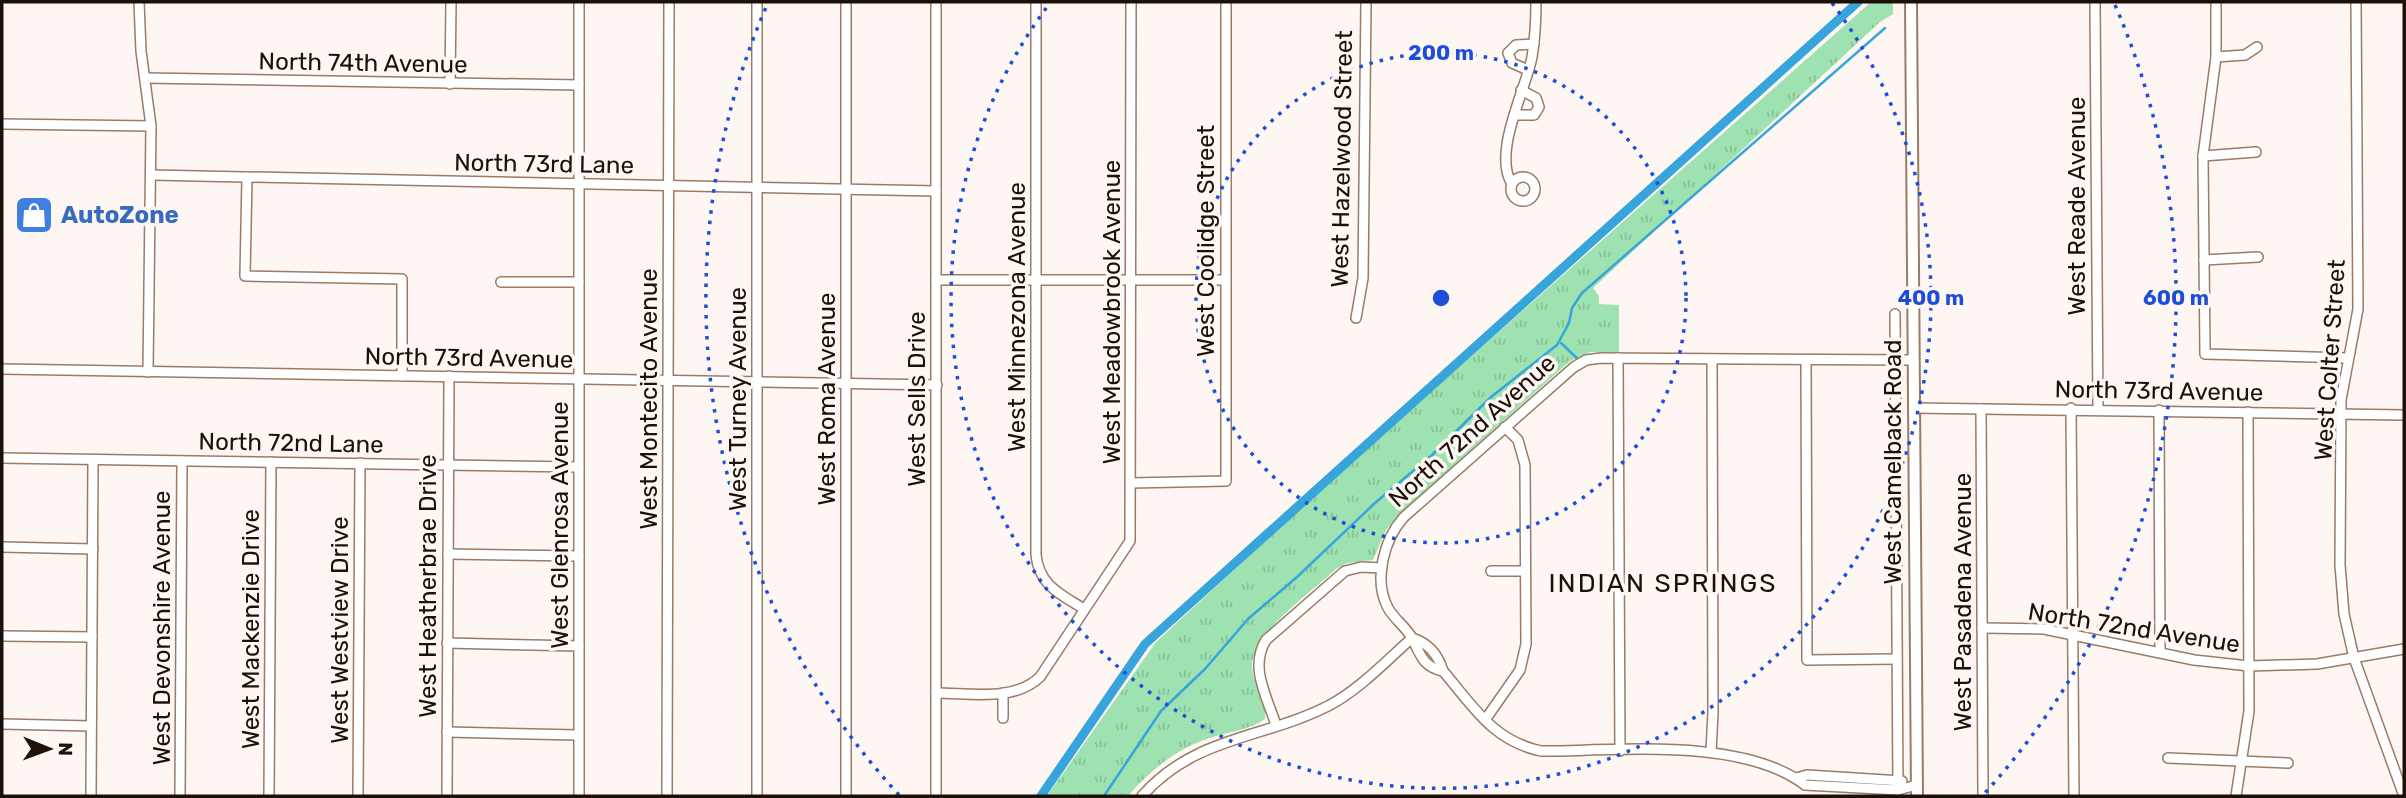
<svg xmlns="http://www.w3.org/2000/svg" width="2406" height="798" viewBox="0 0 2406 798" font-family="Rubik,sans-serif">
<defs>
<pattern id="grass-tufts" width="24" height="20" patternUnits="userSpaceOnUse" patternTransform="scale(1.75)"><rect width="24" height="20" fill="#9de2b0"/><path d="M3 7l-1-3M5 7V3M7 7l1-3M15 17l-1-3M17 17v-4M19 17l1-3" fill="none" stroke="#87c196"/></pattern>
</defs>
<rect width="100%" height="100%" fill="#fdf6f2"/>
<path fill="url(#grass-tufts)" d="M1871 2H1893V14L1880 22 1593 288 1599 296V304L1619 305V352H1590L1570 361 1404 510 1386 530 1373 560 1347 563 1336 569C1313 591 1252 633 1252 666 1252 684 1267 701 1265 719 1252 729 1229 732 1213 737 1179 747 1151 769 1128 796H1047L1156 642 1334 478Z"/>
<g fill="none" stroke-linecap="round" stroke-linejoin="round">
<g stroke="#37a4dc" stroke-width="2.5">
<path d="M1561 343 1581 362"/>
<path d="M1104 796 1161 711 1205 669 1248 619 1297 577 1375 503 1432 455 1491 397 1557 345 1569 323 1572 308 1582 293 1885 28"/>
</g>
<path stroke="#37a4dc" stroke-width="9" d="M1041 796 1145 644 1858 2"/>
<defs>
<g id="minor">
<path d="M139 2 141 51 151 126 148 372"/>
<path d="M757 2V796"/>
<path d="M936 2V796"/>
<path d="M1036 2V555C1039 585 1060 594 1084 609"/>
<path d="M2095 2 2098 409"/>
<path d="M2216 2V57L2203 156 2205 354 2348 358"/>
<path d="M2356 2 2358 309 2341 400 2340 565 2344 614 2354 658 2404 796"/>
<path d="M2216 57 2245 55 2257 47"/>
<path d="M1528 70 1512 63 1508 53 1516 45 1534 44"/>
<path d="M145 78 579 85"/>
<path d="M450 84 451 2"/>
<path d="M1514 115H1534L1539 107 1536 98 1521 90"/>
<path d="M2 124 151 126"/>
<path d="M2203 156 2256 152"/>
<path d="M151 175 936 191"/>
<path d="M247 177 245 276 402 279V376"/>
<circle cx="1523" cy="189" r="12"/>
<path d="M1512 184C1492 153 1526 89 1532 57 1535 39 1536 20 1536 2"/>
<path d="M2204 260 2258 257"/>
<path d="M936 280H1225"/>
<path d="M501 282H579"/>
<path d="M1895 314 1898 790"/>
<path d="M1356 318 1363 278 1366 2"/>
<path d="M1618 358 1620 751"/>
<path d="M1806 360 1807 660 1897 659"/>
<path d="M2 369 937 385"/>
<path d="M1914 408 2404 415"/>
<path d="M2071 408 2074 796"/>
<path d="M1981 409 1983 796"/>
<path d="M2159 410 2160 652"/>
<path d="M2 458 579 467"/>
<path d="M1131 483 1226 481V2"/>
<path d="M2 547 93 549"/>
<path d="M448 554 579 556"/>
<path d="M1491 571H1525"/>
<path d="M1982 628 2044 629 2194 660 2249 666 2317 664 2404 649"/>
<path d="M2 636 92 637"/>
<path d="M1412 638C1428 643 1438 654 1443 671 1473 706 1493 741 1541 751 1617 751 1743 737 1805 785L1898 790 1917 785"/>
<path d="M447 643 579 646"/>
<path d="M1443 671C1423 667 1420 654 1412 638 1406 627 1394 619 1388 608 1373 580 1384 539 1404 517L1574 367 1586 360 1601 358 1914 360"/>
<path d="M936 693C970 693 1014 702 1040 677L1130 541 1131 2"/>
<path d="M1003 693V718"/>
<path d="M1485 720 1520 670 1526 644 1525 465 1518 440 1505 427"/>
<path d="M2 724 91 726"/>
<path d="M1276 725C1267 697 1249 667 1266 640L1345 571 1361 567 1382 568"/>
<path d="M447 732 578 735"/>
<path d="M1711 752 1713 712 1712 359"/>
<path d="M2168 758 2288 763"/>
<path d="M1796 778 1807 775 1902 781"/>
<path d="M91 796 93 460"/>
<path d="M180 796 182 461"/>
<path d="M269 796 271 462"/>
<path d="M358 796 360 463"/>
<path d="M447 796 449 376"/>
<path d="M579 796V2"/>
<path d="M667 796 669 2"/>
<path d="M846 796V2"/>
<path d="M1142 796C1195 736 1263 739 1328 706 1359 690 1386 661 1412 638"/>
<path d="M2236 796 2249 711 2248 412"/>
</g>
<path id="major" d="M1911 2 1917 796"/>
</defs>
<use href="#minor" stroke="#9a7b66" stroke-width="12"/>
<use href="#major" stroke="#9a7b66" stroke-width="14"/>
<use href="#minor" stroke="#fff" stroke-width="9"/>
<use href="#major" stroke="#fff" stroke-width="10"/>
</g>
<g fill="none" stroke="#1d4ed8" stroke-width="3.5" stroke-dasharray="3.5 7">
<circle cx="1441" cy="298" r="245"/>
<path d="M1832 3A490 490 0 1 1 1050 3"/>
<path d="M899 795A735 735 0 0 1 767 5M2115 5A735 735 0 0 1 1983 795"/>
</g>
<defs>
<symbol id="shop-square" viewBox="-11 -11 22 22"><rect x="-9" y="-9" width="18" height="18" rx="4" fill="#3f7fe0" stroke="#fdf6f2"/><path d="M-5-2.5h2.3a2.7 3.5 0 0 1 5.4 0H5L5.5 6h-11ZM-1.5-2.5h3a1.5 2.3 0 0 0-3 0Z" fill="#fff"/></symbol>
</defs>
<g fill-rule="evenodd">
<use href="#shop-square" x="12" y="193" width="44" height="44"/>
</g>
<g text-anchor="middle" stroke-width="7" stroke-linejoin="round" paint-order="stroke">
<g font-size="24" fill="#1c1008" stroke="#fdf6f2">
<text transform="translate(363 63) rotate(1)" y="8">North 74th Avenue</text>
<text transform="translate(1342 159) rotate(-89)" y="8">West Hazelwood Street</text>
<text transform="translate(544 164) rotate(1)" y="8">North 73rd Lane</text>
<text transform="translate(2077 206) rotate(-90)" y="8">West Reade Avenue</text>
<text transform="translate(1206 241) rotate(-90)" y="8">West Coolidge Street</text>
<text transform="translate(1112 312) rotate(-90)" y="8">West Meadowbrook Avenue</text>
<text transform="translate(1017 317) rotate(-90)" y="8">West Minnezona Avenue</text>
<text transform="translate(469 358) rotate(1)" y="8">North 73rd Avenue</text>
<text transform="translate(2330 360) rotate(-86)" y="8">West Colter Street</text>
<text transform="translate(2159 391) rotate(1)" y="8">North 73rd Avenue</text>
<text transform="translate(649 399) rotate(-90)" y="8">West Montecito Avenue</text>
<text transform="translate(738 399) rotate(-90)" y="8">West Turney Avenue</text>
<text transform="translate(827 399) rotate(-90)" y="8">West Roma Avenue</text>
<text transform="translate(917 399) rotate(-90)" y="8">West Sells Drive</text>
<text transform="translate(1472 431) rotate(-42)" y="8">North 72nd Avenue</text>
<text transform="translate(291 443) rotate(1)" y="8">North 72nd Lane</text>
<text transform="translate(1893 462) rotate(-90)" y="8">West Camelback Road</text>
<text transform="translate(560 525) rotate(-90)" y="8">West Glenrosa Avenue</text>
<text transform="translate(428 586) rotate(-90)" y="8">West Heatherbrae Drive</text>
<text transform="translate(1963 602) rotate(-90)" y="8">West Pasadena Avenue</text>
<text transform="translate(162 628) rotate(-90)" y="8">West Devonshire Avenue</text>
<text transform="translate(2134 628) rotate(9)" y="8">North 72nd Avenue</text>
<text transform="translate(251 629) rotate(-90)" y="8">West Mackenzie Drive</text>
<text transform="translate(340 630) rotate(-90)" y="8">West Westview Drive</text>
</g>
<g font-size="24" font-weight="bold" fill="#366cbe" stroke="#fdf6f2" text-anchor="start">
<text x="61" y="223">AutoZone</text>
</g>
<g font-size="26" letter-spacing="2" fill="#1c1008" stroke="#fdf6f2">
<text x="1663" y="592">INDIAN SPRINGS</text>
</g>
</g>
<circle cx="1441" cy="298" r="10" fill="#1d4ed8" stroke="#fdf6f2" stroke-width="3.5"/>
<g font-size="21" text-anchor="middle" font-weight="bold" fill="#1d4ed8" stroke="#fdf6f2" stroke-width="7" stroke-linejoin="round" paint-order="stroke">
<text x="1441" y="60">200 m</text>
<text x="1931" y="305">400 m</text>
<text x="2176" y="305">600 m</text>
</g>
<rect width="2406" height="798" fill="none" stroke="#1c1008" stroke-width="7"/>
<g transform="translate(49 749) rotate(91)" stroke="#fdf6f2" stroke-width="5" paint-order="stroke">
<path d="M0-5L12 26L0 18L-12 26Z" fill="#1c1008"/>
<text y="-10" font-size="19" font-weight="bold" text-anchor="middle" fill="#1c1008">N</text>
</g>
</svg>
